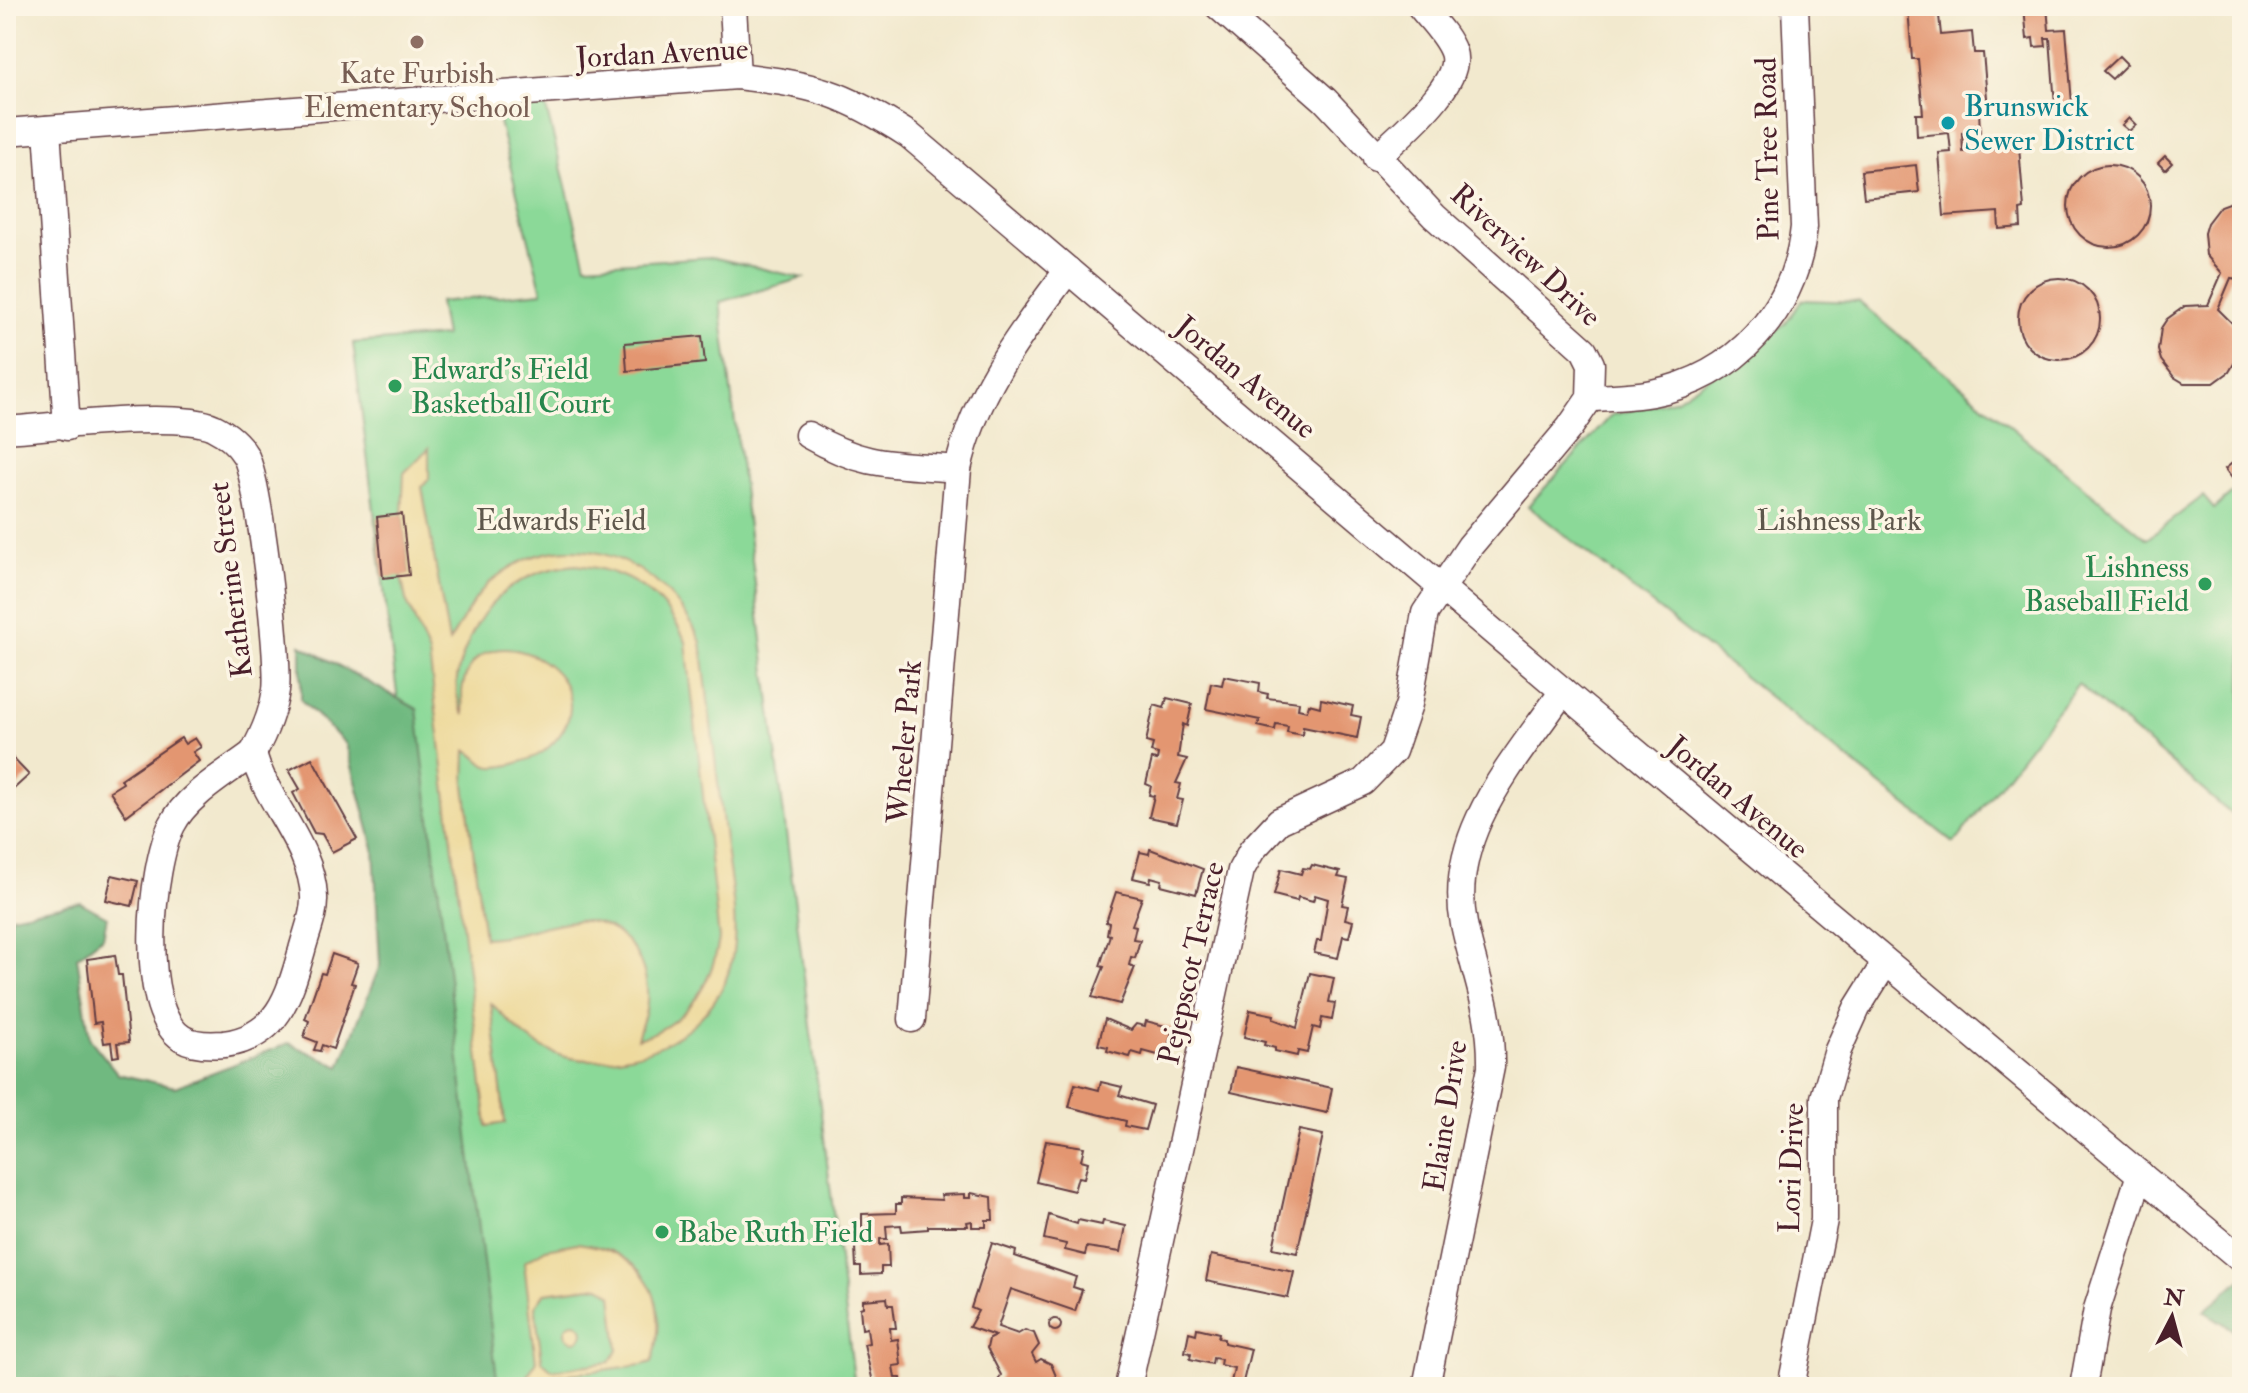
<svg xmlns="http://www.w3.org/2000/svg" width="2248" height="1393" viewBox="0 0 2248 1393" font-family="'IM FELL Double Pica',serif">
<rect width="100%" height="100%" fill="#fcf5e5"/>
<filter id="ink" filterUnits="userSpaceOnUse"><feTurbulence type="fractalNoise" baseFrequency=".0125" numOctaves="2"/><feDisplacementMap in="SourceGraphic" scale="16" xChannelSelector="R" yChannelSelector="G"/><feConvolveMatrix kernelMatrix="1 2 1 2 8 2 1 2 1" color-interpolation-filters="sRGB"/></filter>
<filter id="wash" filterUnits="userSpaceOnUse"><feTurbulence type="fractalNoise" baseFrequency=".006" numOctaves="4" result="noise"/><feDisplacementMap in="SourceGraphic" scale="32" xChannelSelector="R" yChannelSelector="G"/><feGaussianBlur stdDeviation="1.8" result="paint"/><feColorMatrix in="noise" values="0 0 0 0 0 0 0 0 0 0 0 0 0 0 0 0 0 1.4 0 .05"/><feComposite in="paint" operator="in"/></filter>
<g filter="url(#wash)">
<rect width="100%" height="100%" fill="#f2e9ce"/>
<g fill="#8bd998" stroke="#6a7c62" stroke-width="2">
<path d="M544 100 586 265 711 257 803 278 720 302 855 1387H484L353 343 445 336 439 302 542 292 495 106Z"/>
<path d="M1802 300 1859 302 2147 539 2203 496 2214 509 2239 487 2242 491V823L2078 684 1954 843 1528 506 1612 415 1677 399 1768 338 1786 323Z"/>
</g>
<g fill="#70b980" stroke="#5d6c56" stroke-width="2">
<path d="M301 645 417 709 498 1387H6V956L11 916 80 902 107 917 103 937 77 957 90 1039 118 1074 175 1087 289 1043 340 1067 380 965 374 848 346 744 301 700Z"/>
<path d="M2241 1279 2242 1280V1335L2204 1311Z"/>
</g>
<g fill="#eeda9e" stroke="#9c7c64" stroke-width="2" fill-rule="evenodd">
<path d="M429 448V479L422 487 449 642C462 622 475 593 495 578 572 518 665 561 701 642 709 708 717 775 725 841 730 881 740 923 731 963 720 1011 676 1047 629 1056 563 1070 534 1049 491 1003L505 1123 487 1126 429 654 406 600 401 576 409 574 402 514 404 473ZM576 565C628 570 664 594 686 642L719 939C711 988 685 1025 637 1039 639 1030 644 1020 646 1010 654 965 624 918 575 921 545 923 519 937 484 938L465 785 466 750C474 754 479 760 484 764 495 773 533 759 543 752 630 683 481 600 463 685 460 695 463 705 464 715 452 693 456 672 465 650 484 598 521 570 576 565Z"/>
<path d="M577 1243C641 1250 670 1293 654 1356L652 1362 642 1365 553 1376 546 1385 538 1386 528 1375 536 1362 524 1262 546 1249ZM600 1286 612 1295 618 1350 610 1362 552 1370 542 1361 535 1306 545 1293Z"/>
<circle cx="574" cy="1332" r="9"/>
</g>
<g id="blocks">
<g fill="#e39671">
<path d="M1938 6 1941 35 1972 32 1974 53H1983L1988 109 1979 110 1980 132 1962 133 1963 152 2019 147 2024 209 2020 210 2021 227 1999 229 1998 212 1944 216 1939 153 1951 152 1949 133 1917 136 1916 114H1923L1918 59H1912L1908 8Z"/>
<path d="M2024 6H2047L2049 30 2066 29 2072 104H2065V110H2060L2059 104 2055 105 2050 38H2045L2046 46 2034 47 2033 38 2027 39Z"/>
<path d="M2119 56 2127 64 2112 79 2103 71Z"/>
<path d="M2129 118 2136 125 2129 131 2122 125Z"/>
<path d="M2165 156 2172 163 2165 170 2158 163Z"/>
<path d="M1916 165 1919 192 1864 198 1861 171Z"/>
<circle cx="2109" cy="206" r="41"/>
<path d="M2242 198V280L2231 278 2218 309 2236 327 2239 355 2229 372 2214 383H2184L2174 377 2161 360 2158 350 2161 328 2167 319 2185 306 2208 305 2222 273 2206 255 2204 233 2207 223 2220 206Z"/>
<circle cx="2059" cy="319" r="41"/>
<path d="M702 336 705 363 627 371 625 343Z"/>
<path d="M2242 455V491L2225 469Z"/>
<path d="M402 514 409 575 383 578 377 517Z"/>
<path d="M1224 676 1260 683 1259 692 1268 694 1267 698 1299 702 1298 709 1307 711 1309 704 1320 707 1321 699 1353 706 1351 715 1361 717 1357 738 1303 727 1302 735 1287 732 1288 726 1276 724 1275 730 1258 726 1260 720 1206 709 1211 683 1222 685Z"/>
<path d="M1167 698 1192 704 1187 726 1183 724 1178 757 1187 759 1176 783 1181 784 1177 799 1183 800 1177 823 1149 817 1154 796 1149 795 1151 786 1146 784 1152 759 1157 760 1158 754 1151 752 1153 744 1146 742 1154 705 1164 708Z"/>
<path d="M181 738 185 744 195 738 201 747 193 752 199 761 126 816 110 791 123 783 121 779Z"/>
<path d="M6 751 29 775 6 796Z"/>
<path d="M312 758 357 839 332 852 322 834 314 833 293 793 300 789 289 770Z"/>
<path d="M1150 849 1203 869 1196 894 1161 885 1162 880 1151 877 1150 882 1133 878 1140 852 1149 854Z"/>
<path d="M1312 865 1340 872 1338 877 1348 879 1342 905 1348 906 1345 919 1353 921 1349 937 1343 936 1338 958 1314 953 1317 941H1321L1328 899 1315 895 1313 901 1298 897 1297 901 1274 895 1281 869 1301 874 1303 868 1310 869Z"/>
<path d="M112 875 138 881 132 906 106 900Z"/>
<path d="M1116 892 1142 898 1132 925 1136 926 1133 939 1140 940 1135 958 1131 957 1129 965 1135 967 1120 1004 1092 997 1104 967 1100 966 1110 935 1107 934 1109 923 1106 922Z"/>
<path d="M332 954 358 963 351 983 355 984 333 1049 322 1045 320 1051 314 1050 317 1042 304 1037 309 1021 305 1019 321 973 325 974Z"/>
<path d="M115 955 118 975H122L129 1042 117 1043 119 1056 113 1057 111 1042 104 1043 101 1022 94 1023 87 959Z"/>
<path d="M1310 973 1334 978 1329 1002 1335 1003 1332 1020 1322 1018 1320 1029 1313 1027 1307 1053 1298 1051 1297 1056 1275 1051V1048L1264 1045 1265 1042 1244 1037 1250 1010 1274 1015 1273 1019 1297 1028Z"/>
<path d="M1105 1019 1131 1030 1136 1024 1145 1026 1146 1021 1173 1028 1165 1057 1143 1051 1142 1055 1132 1052 1130 1057 1107 1051 1108 1047 1098 1045Z"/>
<path d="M1236 1067 1332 1088 1327 1113 1231 1092Z"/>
<path d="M1101 1082 1122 1087 1119 1095 1152 1105 1145 1130 1125 1126 1126 1121 1069 1107 1075 1084 1099 1090Z"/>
<path d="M1299 1130 1323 1135 1297 1253 1273 1248Z"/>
<path d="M1046 1141 1084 1147 1081 1160 1088 1162 1084 1178 1078 1177 1074 1191 1036 1182Z"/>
<path d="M971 1193 992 1197 993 1220H986V1227H972V1221L967 1222 968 1226H928V1229L902 1231 901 1225 886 1226 887 1239H880V1245L888 1244 889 1267H881V1274L861 1275V1267H856L855 1247 858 1246V1237H862V1214L896 1213V1204H901V1198L942 1200 941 1195 965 1194V1198H971Z"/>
<path d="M1049 1215 1077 1224 1078 1220 1102 1225 1103 1221 1126 1226 1121 1252 1087 1247 1085 1255 1065 1250 1066 1244 1044 1239Z"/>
<path d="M992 1243 1016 1251 1015 1256 1076 1277 1073 1287 1082 1290 1075 1311 1011 1289 998 1327 1018 1334 1025 1330 1034 1333 1039 1345 1032 1354 1036 1362 1041 1359 1051 1364 1056 1376 1047 1387H995L1001 1375 987 1348 989 1339 995 1336 969 1327 978 1311 971 1308Z"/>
<path d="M1211 1255 1294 1272 1288 1298 1206 1281Z"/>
<path d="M887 1298 888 1305H893L896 1328H890L891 1340 898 1339 901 1365 893 1366 895 1378H901L902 1387H868V1383L873 1382 864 1344 869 1343 867 1328 862 1329 860 1308 863 1307V1300Z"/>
<circle cx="1055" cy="1325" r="6"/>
<path d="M1197 1328 1219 1333 1218 1338 1224 1339V1343L1251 1349 1243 1382 1251 1384 1250 1387H1230L1234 1368 1220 1365 1221 1359 1213 1358 1212 1364 1190 1359 1191 1353 1185 1352 1189 1332 1196 1334Z"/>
</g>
</g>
</g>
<g filter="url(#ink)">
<use href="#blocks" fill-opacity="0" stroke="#633d43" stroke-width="2"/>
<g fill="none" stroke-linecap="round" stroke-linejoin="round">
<defs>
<g id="minor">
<path d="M733 6 737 76"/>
<path d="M47 129 67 427"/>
<path d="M6 132 737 76C816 85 842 92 909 135L1563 691 2242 1260"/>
<path d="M1376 158C1397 137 1464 84 1453 52 1447 35 1431 20 1420 6"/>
<path d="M1590 398C1610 397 1631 397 1652 393 1735 377 1795 312 1804 227L1795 6"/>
<path d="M6 430C50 427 178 411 213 427 225 433 238 443 245 455 259 479 280 659 276 690 273 711 263 735 253 753"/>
<path d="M808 435C865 468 894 464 958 469"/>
<path d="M253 753C266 803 312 845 314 897 315 914 306 934 302 950 289 996 278 1037 224 1044 211 1045 193 1045 182 1038 137 1010 151 866 172 825 187 795 227 773 253 753Z"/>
<path d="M912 1019 958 469C975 391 1021 333 1068 270"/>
<path d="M1128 1387 1241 870 1252 850 1279 821 1363 782 1393 751 1409 704 1425 613 1470 546 1570 427 1590 398 1591 364 1584 350 1434 216 1325 100 1218 6"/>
<path d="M1426 1387 1491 1067C1492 1010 1475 977 1464 924 1446 834 1515 761 1563 691"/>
<path d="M1791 1387 1824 1220V1098L1838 1050 1857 1008 1885 963"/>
<path d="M2083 1387 2097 1309 2140 1174"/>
</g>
</defs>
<use href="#minor" stroke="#633d43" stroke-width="29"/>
<use href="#minor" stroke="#fff" stroke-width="26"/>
</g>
</g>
<circle fill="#8d6e63" stroke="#fcf5e5" stroke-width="3" cx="417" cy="42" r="8"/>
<circle fill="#0f9aa8" stroke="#fcf5e5" stroke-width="3" cx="1948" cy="123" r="8"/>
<g fill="#2e9e5b" stroke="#fcf5e5" stroke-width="3">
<circle cx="395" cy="386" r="8"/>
<circle cx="2205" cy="584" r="8"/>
<circle cx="662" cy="1232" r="8"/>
</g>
<g text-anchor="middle" stroke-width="7" stroke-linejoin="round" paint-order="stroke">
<g font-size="30" fill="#4a1f2b" stroke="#fcf5e5">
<text transform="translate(662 53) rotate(-3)" y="10">Jordan Avenue</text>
<text transform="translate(1767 149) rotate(-91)" y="10">Pine Tree Road</text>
<text transform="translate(1526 255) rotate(43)" y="10">Riverview Drive</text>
<text transform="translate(1246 377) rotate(40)" y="10">Jordan Avenue</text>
<text transform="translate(230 580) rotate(-97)" y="10">Katherine Street</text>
<text transform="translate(904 742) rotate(-85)" y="10">Wheeler Park</text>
<text transform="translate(1738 797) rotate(40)" y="10">Jordan Avenue</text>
<text transform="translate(1191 963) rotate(-77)" y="10">Pejepscot Terrace</text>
<text transform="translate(1445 1116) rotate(-81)" y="10">Elaine Drive</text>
<text transform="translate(1791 1168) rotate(-88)" y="10">Lori Drive</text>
</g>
<g font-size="30" fill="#785e54" stroke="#fcf5e5">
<text x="417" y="83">Kate Furbish<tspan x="417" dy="34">Elementary School</tspan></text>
</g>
<g font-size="30" fill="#0d838f" stroke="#fcf5e5" text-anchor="start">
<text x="1964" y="116">Brunswick<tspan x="1964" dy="34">Sewer District</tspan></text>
</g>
<g font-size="30" fill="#27864d" stroke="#fcf5e5" text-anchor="start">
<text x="411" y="379">Edward's Field<tspan x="411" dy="34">Basketball Court</tspan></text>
<text x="2189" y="577" text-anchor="end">Lishness<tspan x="2189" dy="34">Baseball Field</tspan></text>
<text x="678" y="1242">Babe Ruth Field</text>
</g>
<g font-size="30" fill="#5e574c" stroke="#fcf5e5">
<text x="561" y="530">Edwards Field</text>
<text x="1839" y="530">Lishness Park</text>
</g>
</g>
<rect width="2248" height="1393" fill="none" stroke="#fcf5e5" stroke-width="32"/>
<g transform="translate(2172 1317) rotate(6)" stroke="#fcf5e5" stroke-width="6" paint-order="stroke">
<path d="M0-6L14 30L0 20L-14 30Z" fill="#4a1f2b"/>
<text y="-12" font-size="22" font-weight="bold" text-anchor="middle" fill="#4a1f2b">N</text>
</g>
</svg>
